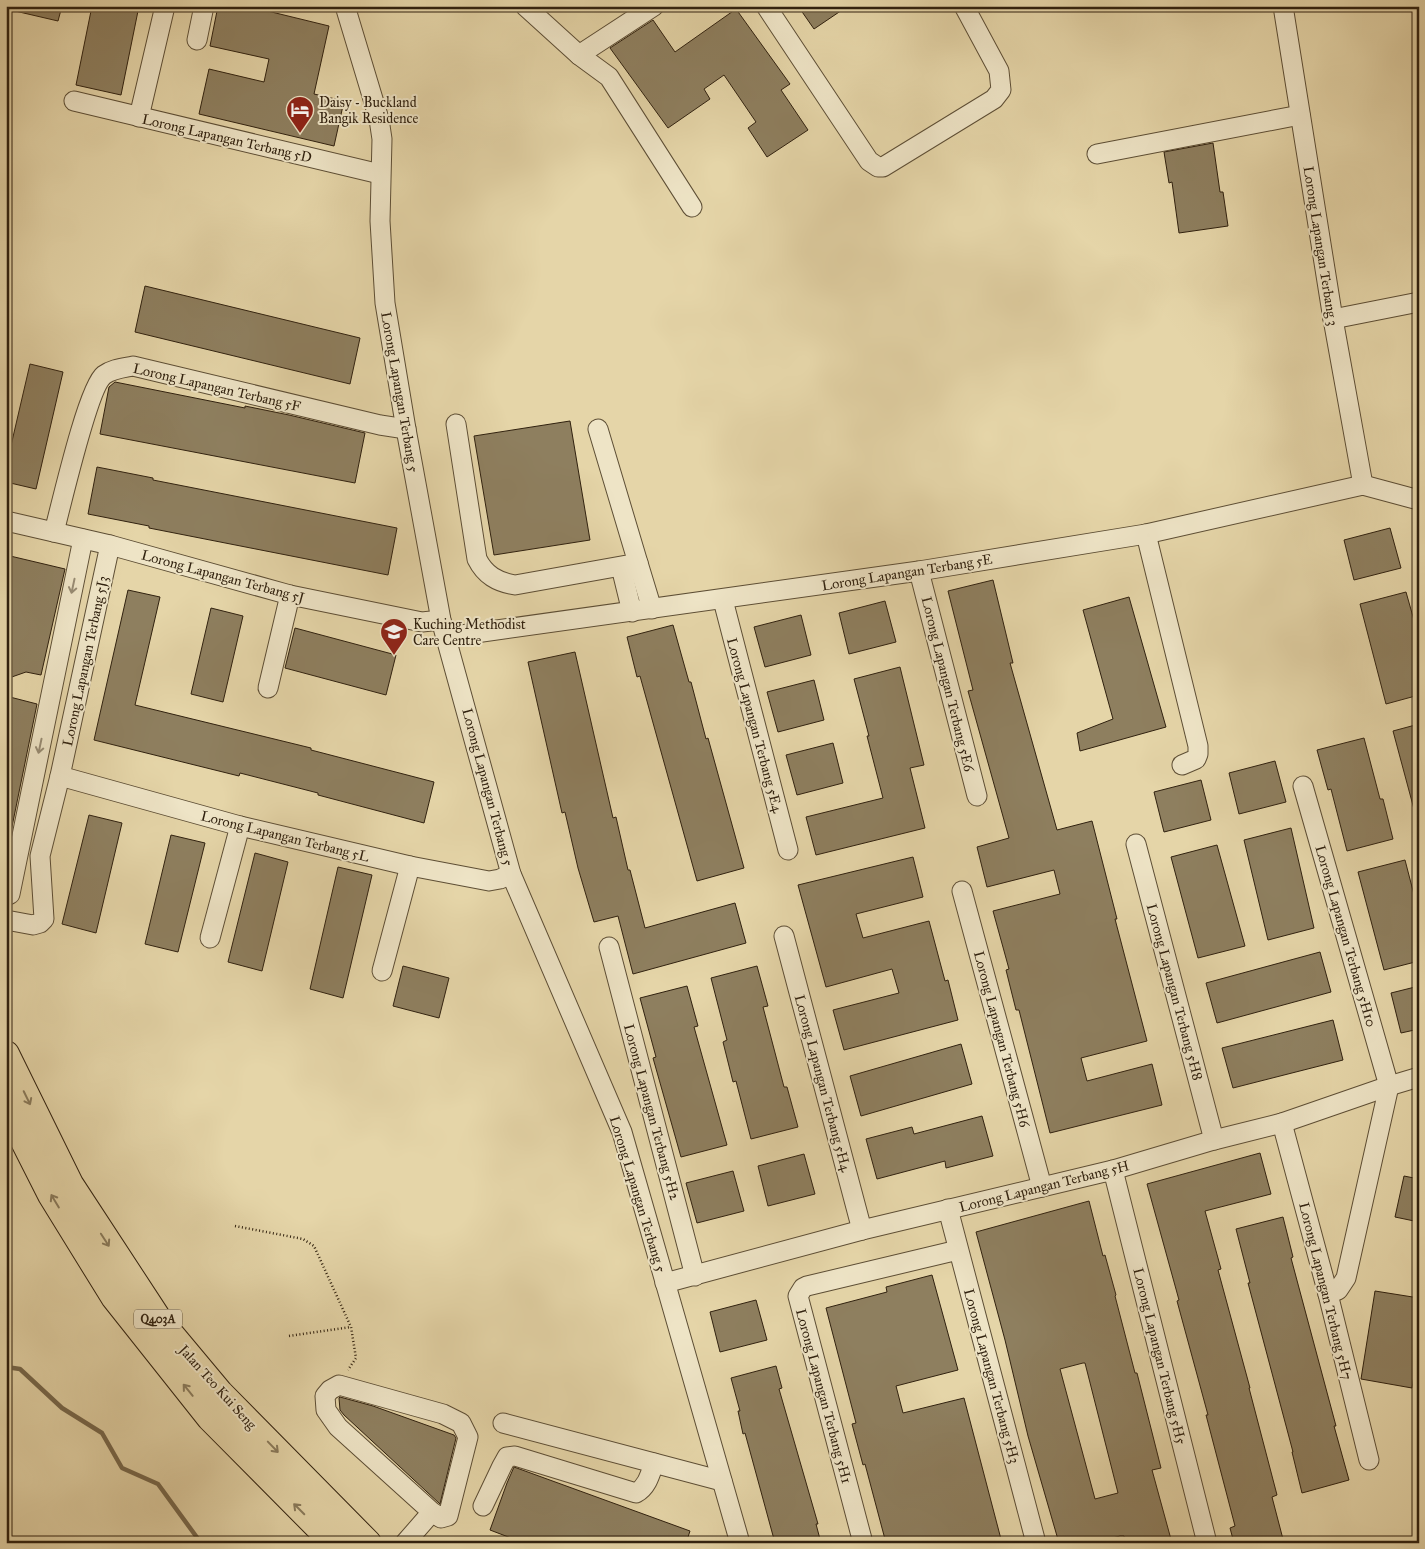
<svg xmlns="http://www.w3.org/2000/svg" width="1425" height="1549" viewBox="0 0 1425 1549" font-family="'IM FELL Great Primer',serif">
<rect width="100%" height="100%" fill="#e5d5a8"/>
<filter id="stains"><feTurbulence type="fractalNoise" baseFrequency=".004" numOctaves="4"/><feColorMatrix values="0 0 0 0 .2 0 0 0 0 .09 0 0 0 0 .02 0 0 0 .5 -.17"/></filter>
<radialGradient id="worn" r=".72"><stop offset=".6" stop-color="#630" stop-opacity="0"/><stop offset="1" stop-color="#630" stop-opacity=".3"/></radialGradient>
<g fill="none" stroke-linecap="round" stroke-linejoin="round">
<path stroke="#77684c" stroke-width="4.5" d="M6 1367 20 1369 62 1408 102 1433 122 1468 158 1484 201 1543"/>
</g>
<g fill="#8e7f5f" stroke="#30210f" fill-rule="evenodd">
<path d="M16 6H62L58 21 15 11Z"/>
<path d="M92 6H139L121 95 76 85Z"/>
<path d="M218 6H247L329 26 314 94 344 101 334 146 199 114 209 69 264 82 269 59 210 46Z"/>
<path d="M798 6H848L814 29Z"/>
<path d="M736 9 790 84 781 90 808 130 767 157 748 128 756 122 724 75 704 89 710 99 668 128 610 48 653 20 675 52Z"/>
<path d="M1213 143 1220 192H1223L1228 226 1179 233 1172 182 1169 183 1164 152Z"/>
<path d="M145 286 360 338 350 384 135 332Z"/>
<path d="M30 364 63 372 36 489 6 482V467Z"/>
<path d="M115 382 245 408V406L289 415 365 433 355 483 100 434 109 387Z"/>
<path d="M570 421 590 540 494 555 474 436Z"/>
<path d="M97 467 153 478V480L397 528 388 575 149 528V526L88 514Z"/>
<path d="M1390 528 1401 568 1354 580 1344 540Z"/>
<path d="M6 555 65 569 41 675 26 672 6 679Z"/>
<path d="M993 580 1013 663H1010L1057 830 1092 821 1117 919H1115L1147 1041 1081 1058 1087 1081 1152 1064 1162 1105 1050 1133 1019 1010H1016L1006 970 1009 969 993 911 1060 894 1054 870 987 887 977 847 1009 838 968 691 973 690 948 591Z"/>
<path d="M128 590 160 597 135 705 311 748V750L434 782 424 823 318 795V793L240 773 239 776 94 740Z"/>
<path d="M1406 592 1419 638V695L1386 704 1360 604Z"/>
<path d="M1129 597 1166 727 1080 751 1077 733 1113 719 1083 610Z"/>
<path d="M885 601 896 642 849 654 839 613Z"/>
<path d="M211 608 243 616 223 702 191 694Z"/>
<path d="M801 615 811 655 765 667 754 627Z"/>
<path d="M673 625 689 682H691L706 739 708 738 744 868 697 881 640 676 637 677 627 637Z"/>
<path d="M295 628 396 655 386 695 285 668Z"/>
<path d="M575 652 613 818 616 817 628 870H630L645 928 735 903 746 943 633 974 618 916 594 922 578 868 565 812 562 813 528 662Z"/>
<path d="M900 667 924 765 910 768 925 828 816 855 806 817 883 798 867 736H869L854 679Z"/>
<path d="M814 680 824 720 778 732 767 692Z"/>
<path d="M6 696 37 704 6 856Z"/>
<path d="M1419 724V813H1415L1393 731Z"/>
<path d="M1364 738 1380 799H1383L1393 839 1347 851 1331 789 1328 790 1317 750Z"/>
<path d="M833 743 843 783 797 795 786 755Z"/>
<path d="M1275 761 1286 802 1239 814 1229 773Z"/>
<path d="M1201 780 1211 820 1164 832 1154 792Z"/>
<path d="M89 815 122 823 96 933 62 924Z"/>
<path d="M1291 828 1314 928 1268 940 1244 840Z"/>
<path d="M171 835 205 843 178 952 145 944Z"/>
<path d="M1217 845 1245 946 1198 958 1171 857Z"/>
<path d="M255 853 288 862 262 971 228 962Z"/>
<path d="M913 857 923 897 856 914 863 938 929 921 945 981 948 980 958 1020 844 1050 833 1010 899 993 892 969 826 987 798 885Z"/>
<path d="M1405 860 1419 914V961L1384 970 1358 872Z"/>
<path d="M338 867 372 875 343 998 310 989Z"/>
<path d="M1320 952 1331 992 1217 1023 1206 983Z"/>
<path d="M403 966 449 978 439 1018 393 1006Z"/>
<path d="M757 966 768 1006 763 1007 784 1087H787L798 1127 751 1139 736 1081 733 1082 723 1042 727 1040 711 978Z"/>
<path d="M687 986 698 1026 694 1027 727 1145 681 1157 653 1058 656 1057 640 998Z"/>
<path d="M1419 986V1029L1401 1033 1391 993Z"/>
<path d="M1333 1020 1343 1060 1233 1088 1222 1048Z"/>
<path d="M961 1044 972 1084 861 1116 850 1076Z"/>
<path d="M982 1116 993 1156 946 1168 945 1161 877 1179 866 1139 912 1127 914 1134Z"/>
<path d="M1260 1153 1271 1194 1205 1211 1221 1269 1218 1270 1250 1388H1249L1277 1495 1272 1497 1284 1543H1234L1230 1528 1235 1526 1206 1415H1208L1177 1301 1179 1300 1147 1184Z"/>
<path d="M804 1154 815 1194 768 1206 758 1166Z"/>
<path d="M733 1171 744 1211 697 1223 686 1183Z"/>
<path d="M1404 1176 1419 1179V1222L1395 1217Z"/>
<path d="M1089 1201 1103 1256 1105 1255 1116 1295 1115 1296 1135 1373H1137L1161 1468 1152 1470 1172 1543H1125L1124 1536H1120L1093 1543H1059L1028 1436 1005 1340 976 1232ZM1083 1363H1085L1118 1493 1095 1499 1060 1369Z"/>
<path d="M1283 1217 1293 1257 1291 1258 1336 1426H1334L1349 1480 1302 1493 1292 1452H1293L1248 1283H1250L1236 1229Z"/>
<path d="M932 1275 958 1370 896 1386 903 1413 964 1398 1002 1543H886L865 1464 863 1465 852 1424 856 1423 826 1308 887 1292 886 1287Z"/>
<path d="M1375 1291 1419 1298V1344L1412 1388 1361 1379Z"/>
<path d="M756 1300 767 1340 720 1352 710 1312Z"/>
<path d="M776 1366 782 1388 779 1389 818 1524H816L821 1543H775L745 1433 743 1434 738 1411H740L731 1378Z"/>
<path d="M340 1397 373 1406 454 1435 456 1438 440 1504 344 1415 340 1410 339 1398Z"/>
<path d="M514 1467 690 1531 686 1543H524L490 1530 507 1483Z"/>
</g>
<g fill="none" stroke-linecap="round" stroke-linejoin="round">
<defs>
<g id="minor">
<path d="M345 6 379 119 382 139 380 221 385 303 406 429 441 620 511 874 622 1132 740 1543"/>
<path d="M525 6 579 55 609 77 692 207"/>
<path d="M766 6 869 161 878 167H883L994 99 1001 90 999 71 964 6"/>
<path d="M1283 6 1333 319 1363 485"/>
<path d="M197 40 204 6"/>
<path d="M579 55 654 6"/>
<path d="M74 101 380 174"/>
<path d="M139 117 165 6"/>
<path d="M1097 154 1300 115"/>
<path d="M1333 319 1419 302"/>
<path d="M456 424 477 559C485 575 497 582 515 585L638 563 598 429"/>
<path d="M6 521 110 545 290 595 422 622 441 620"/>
<path d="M54 532C61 506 88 387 104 375 112 369 123 368 133 366L380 425 406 429"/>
<path d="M1146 534 1198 746V754L1196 759 1182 765"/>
<path d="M638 563 652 609"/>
<path d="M621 567 632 612"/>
<path d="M919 571 977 796"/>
<path d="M723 600 788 850"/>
<path d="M447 637 919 571 1146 534 1363 485 1415 499H1419"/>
<path d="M268 688 290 595"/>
<path d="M60 776 240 826 410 866 489 881 500 879 511 874"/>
<path d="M1303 786 1389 1086 1346 1278 1338 1290 1328 1294"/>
<path d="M1136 844 1214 1140"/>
<path d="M962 891 1042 1187"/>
<path d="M6 896 10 894 83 539"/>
<path d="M6 920 33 925 40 923 44 919 40 856 60 776 110 545"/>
<path d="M784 936 862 1230"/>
<path d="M210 938 240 826"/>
<path d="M609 947 695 1276"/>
<path d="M382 971 410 866"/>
<path d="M1282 1123 1328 1294 1369 1460"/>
<path d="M1113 1170 1207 1543"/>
<path d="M948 1209 1036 1543"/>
<path d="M665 1283 862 1230 1113 1170 1214 1140 1282 1123 1389 1086 1419 1077"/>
<path d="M503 1423 722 1481"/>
<path d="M483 1506 502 1466 507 1457 515 1456 636 1493C647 1487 650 1475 654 1463"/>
<path d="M405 1543 432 1512 441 1518 448 1516 468 1437 461 1423 443 1414 339 1385 330 1390 325 1396 326 1410 338 1427 432 1512"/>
<path d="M863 1543 798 1296 803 1288 807 1286 958 1250"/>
</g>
<g id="highway">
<path d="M6 1054 70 1184 159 1320 220 1393 368 1543"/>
<path d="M6 1106 51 1195 114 1297 210 1418 334 1543"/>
</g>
</defs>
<use href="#minor" stroke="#5d4e35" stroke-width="21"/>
<use href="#highway" stroke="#30210f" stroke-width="28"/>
<g stroke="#30210f" stroke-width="2.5" stroke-dasharray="1 2.5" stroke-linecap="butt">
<path d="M235 1226 303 1239 314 1246 351 1327 356 1358 348 1370"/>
<path d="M289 1336 351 1327"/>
</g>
<use href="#minor" stroke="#eee4c6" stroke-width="19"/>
<use href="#highway" stroke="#e5d5a8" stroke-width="26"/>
</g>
<defs><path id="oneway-shaft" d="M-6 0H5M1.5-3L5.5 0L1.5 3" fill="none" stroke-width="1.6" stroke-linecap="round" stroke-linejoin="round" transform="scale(1.25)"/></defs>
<g stroke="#988c74">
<use href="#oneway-shaft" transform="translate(73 586) rotate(102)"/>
<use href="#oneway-shaft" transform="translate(40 746) rotate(102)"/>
</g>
<g stroke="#8a7b5c">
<use href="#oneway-shaft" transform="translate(27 1098) rotate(64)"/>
<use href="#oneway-shaft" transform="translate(55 1201) rotate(-121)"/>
<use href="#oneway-shaft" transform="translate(105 1240) rotate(57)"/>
<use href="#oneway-shaft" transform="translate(188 1390) rotate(-129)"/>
<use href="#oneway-shaft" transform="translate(273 1447) rotate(46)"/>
<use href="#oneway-shaft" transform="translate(299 1509) rotate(-135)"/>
</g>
<defs>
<symbol id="hotel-pin" viewBox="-11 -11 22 30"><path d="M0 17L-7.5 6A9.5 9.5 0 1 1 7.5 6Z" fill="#8f2418" stroke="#eee4c6"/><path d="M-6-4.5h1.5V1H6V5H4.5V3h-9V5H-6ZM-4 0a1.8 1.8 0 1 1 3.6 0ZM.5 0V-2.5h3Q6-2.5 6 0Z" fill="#fff"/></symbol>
<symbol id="school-pin" viewBox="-11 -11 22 30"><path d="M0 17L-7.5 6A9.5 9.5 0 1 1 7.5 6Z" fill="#8f2418" stroke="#eee4c6"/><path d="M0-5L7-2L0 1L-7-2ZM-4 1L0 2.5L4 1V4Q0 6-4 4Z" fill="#fff"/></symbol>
</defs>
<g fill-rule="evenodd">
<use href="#hotel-pin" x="284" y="94" width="32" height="43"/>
<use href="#school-pin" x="378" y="616" width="32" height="43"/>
</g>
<g text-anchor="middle" stroke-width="4" stroke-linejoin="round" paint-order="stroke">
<rect fill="#eee4c6" stroke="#695c46" stroke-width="1" x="134" y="1309.5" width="48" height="19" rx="4"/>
<g font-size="12" font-weight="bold" fill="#30210f">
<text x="158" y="1323">Q403A</text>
</g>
<g font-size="14" fill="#30210f" stroke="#eee4c6" text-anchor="start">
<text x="319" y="107">Daisy - Buckland<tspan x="319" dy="16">Bangik Residence</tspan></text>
<text x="413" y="629">Kuching Methodist<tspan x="413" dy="16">Care Centre</tspan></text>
</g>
<g font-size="14" fill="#30210f" stroke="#eee4c6">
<text transform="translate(227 138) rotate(13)" y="5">Lorong Lapangan Terbang 5D</text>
<text transform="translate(1321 246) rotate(81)" y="5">Lorong Lapangan Terbang 3</text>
<text transform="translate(217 387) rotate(13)" y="5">Lorong Lapangan Terbang 5F</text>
<text transform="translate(400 392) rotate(80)" y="5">Lorong Lapangan Terbang 5</text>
<text transform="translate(907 572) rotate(-9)" y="5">Lorong Lapangan Terbang 5E</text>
<text transform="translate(223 576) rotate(15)" y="5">Lorong Lapangan Terbang 5J</text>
<text transform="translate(85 661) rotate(-78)" y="5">Lorong Lapangan Terbang 5J3</text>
<text transform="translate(948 684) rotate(76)" y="5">Lorong Lapangan Terbang 5E6</text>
<text transform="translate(755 725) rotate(75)" y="5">Lorong Lapangan Terbang 5E4</text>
<text transform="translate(488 787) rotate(75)" y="5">Lorong Lapangan Terbang 5</text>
<text transform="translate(285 836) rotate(14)" y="5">Lorong Lapangan Terbang 5L</text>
<text transform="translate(1346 936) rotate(74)" y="5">Lorong Lapangan Terbang 5H10</text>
<text transform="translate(1175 992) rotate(75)" y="5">Lorong Lapangan Terbang 5H8</text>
<text transform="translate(1002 1039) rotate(75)" y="5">Lorong Lapangan Terbang 5H6</text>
<text transform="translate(823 1083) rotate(75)" y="5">Lorong Lapangan Terbang 5H4</text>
<text transform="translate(652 1112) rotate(75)" y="5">Lorong Lapangan Terbang 5H2</text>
<text transform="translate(1044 1186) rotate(-14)" y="5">Lorong Lapangan Terbang 5H</text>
<text transform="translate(638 1194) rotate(73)" y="5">Lorong Lapangan Terbang 5</text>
<text transform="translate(1326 1291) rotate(76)" y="5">Lorong Lapangan Terbang 5H7</text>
<text transform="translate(1160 1356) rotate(76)" y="5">Lorong Lapangan Terbang 5H5</text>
<text transform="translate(992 1376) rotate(75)" y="5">Lorong Lapangan Terbang 5H3</text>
<text transform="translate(218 1387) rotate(48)" y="5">Jalan Teo Kui Seng</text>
<text transform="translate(824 1396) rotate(75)" y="5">Lorong Lapangan Terbang 5H1</text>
</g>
</g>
<rect width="1425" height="1549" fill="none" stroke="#e5d5a8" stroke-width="25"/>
<rect x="8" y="8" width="1410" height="1534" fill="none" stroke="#30210f" stroke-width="2.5"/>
<rect x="12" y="12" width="1400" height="1524" fill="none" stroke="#30210f"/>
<rect width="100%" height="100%" filter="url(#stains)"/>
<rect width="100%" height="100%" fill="url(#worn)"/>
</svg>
